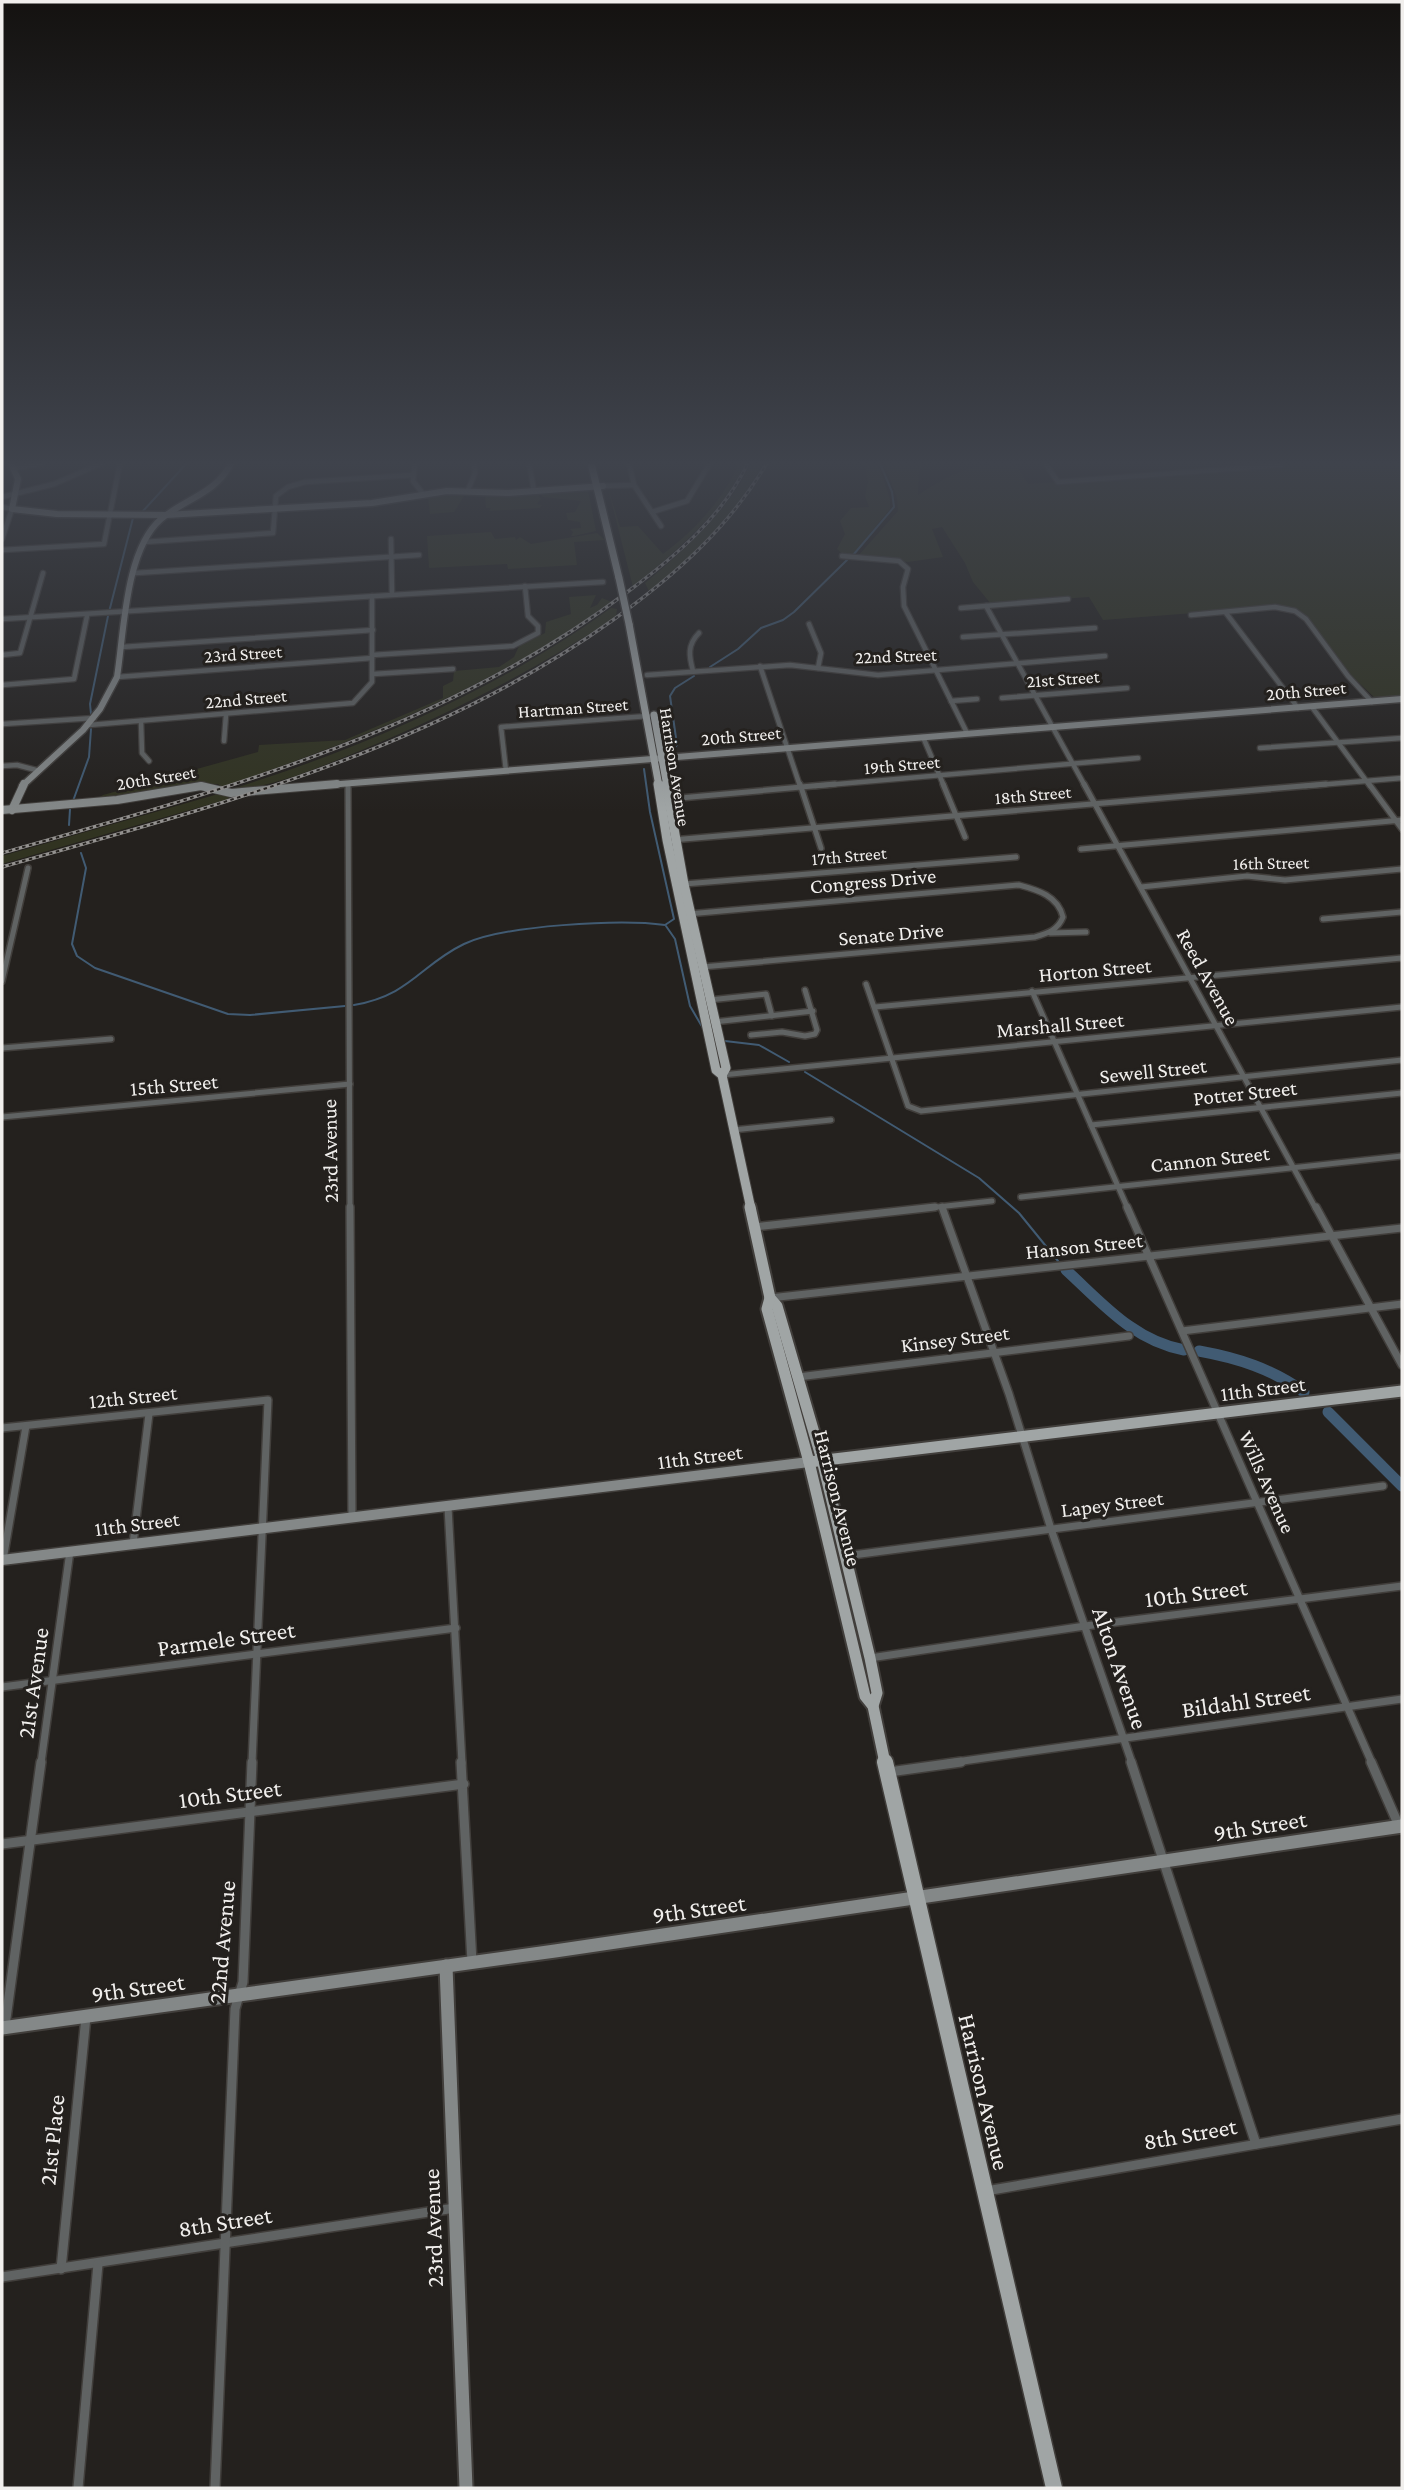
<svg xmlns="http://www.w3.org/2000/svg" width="1404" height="2490" viewBox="0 0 1404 2490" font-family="'Crimson Pro',serif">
<rect width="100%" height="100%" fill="#24211e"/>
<g fill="#313321">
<path d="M739 463H745C723 514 674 552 633 587L608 488 620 527 638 526 663 554C694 531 724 499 739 463Z"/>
<path d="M751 463H763C736 515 694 555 649 591L645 583C685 549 728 512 751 463Z"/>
<path d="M864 463H878L890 499V509L853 554 844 555 837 549 845 534 840 521 851 508 869 507 865 496 868 482Z"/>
<path d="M884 463H923L919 472 918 495C952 473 972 463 1015 463L1028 484 1307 463H1402V696L1375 698 1352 676 1308 617 1285 606 1103 620 1089 597 991 604 973 582 965 563 942 527 932 529 943 557 908 562 857 557 898 511 897 498Z"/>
<path d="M588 490 596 531 574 536H571L573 532 570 529 581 528 580 522 568 520 566 513 575 512 581 501 543 497 539 493Z"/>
<path d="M466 493 454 512 430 514 428 497Z"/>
<path d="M537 493 541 499 537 504 542 505 540 508 489 511 491 508H486L485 494Z"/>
<path d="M491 532 495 539 515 537 516 540 520 537 531 544 597 533 605 540 574 542 577 565 508 569 507 564 429 568 427 536Z"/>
<path d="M596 595 590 608 597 605 602 598 612 602C493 687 358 741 221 787L218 784H203L94 800 103 795 258 752 259 745 345 740 443 698V686L453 681 454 671 499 667 514 657 519 646 545 633 546 622 571 614 569 597Z"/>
<path d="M611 608 617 609 616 617C535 670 451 713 362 750 317 768 273 788 225 791 361 749 496 691 611 608Z"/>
<path d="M218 794 229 796 228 799 2 864V856Z"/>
</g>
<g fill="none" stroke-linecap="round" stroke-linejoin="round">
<g stroke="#415b73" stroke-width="2">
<path d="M143 511 187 463"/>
<path d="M854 554 894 507 892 492 880 463"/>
<path d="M109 612 133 518"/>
<path d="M710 667 738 649 761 628 783 620 794 612 847 560"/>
<path d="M91 714 90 704 108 616"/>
<path d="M674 749 677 745 670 696 675 688 694 676"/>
<path d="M73 801 89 757 91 729"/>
<path d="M69 825 70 809"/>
<path d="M81 853 86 868 72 944 77 956 95 968 228 1014 250 1015 345 1006"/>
<path d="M666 926 675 939 690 1006 704 1030"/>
<path d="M354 1005C411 995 420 965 464 944 504 925 621 919 665 925L674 919 650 812 644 769"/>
<path d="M725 1041 759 1045 789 1062"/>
<path d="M805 1072 979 1178 1019 1213 1058 1261"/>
</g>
<g stroke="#415b73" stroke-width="11">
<path d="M1066 1270C1102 1303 1134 1341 1184 1350"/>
<path d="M1199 1351C1238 1358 1272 1369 1304 1392"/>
<path d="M1328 1412 1402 1486"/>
</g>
<defs>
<g id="street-far3">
<path d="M415 463 413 481 424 495"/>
<path d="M529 463 534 491"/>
<path d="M629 463 634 485 661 526"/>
<path d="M1045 463 1058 482 1281 465"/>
<path d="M16 468 42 463"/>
<path d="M603 486 634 485"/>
<path d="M468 490 475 473 474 463"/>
<path d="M2 497 54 484 102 463"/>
<path d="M2 507 12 509 2 539"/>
<path d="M652 512 687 501 710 463"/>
<path d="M391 539 392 594"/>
<path d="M144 542 273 533 276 496 288 487 305 482 412 475"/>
<path d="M2 550 104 544 120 463"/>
<path d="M842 556 899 561 908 569 903 587 904 606 967 733"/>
<path d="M135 573 419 555"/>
<path d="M986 606 1085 786"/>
<path d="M961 608 1068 599"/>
<path d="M1226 613 1298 708"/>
<path d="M1191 615 1275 607 1295 611 1306 619 1348 676 1372 702"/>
<path d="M2 619 603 582"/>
<path d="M809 624 821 653 818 668"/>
<path d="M963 637 1095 628"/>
<path d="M122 647 373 630"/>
<path d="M2 655 20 653 43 573"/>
<path d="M372 655 513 646 538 633V626L528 616 525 586"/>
<path d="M760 666 800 786"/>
<path d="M693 671C689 656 687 645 699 633"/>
<path d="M373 674 453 669"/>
<path d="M647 675 790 665 878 675 1105 656"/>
<path d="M117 677 372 658"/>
<path d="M2 685 74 679 87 616"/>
<path d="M1002 698 1127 688"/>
<path d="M951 701 977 699"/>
<path d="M1312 707 1370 786"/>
<path d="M141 721 142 753 149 761"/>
<path d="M2 724 94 718"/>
<path d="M89 725 353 703 372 682V596"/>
<path d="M923 737 944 786"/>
<path d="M224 741 226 715"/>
<path d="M1260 748 1402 738"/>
<path d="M2 766 17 765 36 770"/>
<path d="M506 771 501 727 648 716"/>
<path d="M815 786 1138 758"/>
<path d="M1305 786 1402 778"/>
</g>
<g id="street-far2">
<path d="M348 784 350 1209"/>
<path d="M800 784 821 848"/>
<path d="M943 784 965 837"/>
<path d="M1084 784 1316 1209"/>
<path d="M1369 784 1402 829"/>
<path d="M669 799 835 784"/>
<path d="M672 840 1326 784"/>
<path d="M1081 849 1402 820"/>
<path d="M684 884 1016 857"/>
<path d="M1141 887 1247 876 1285 880 1402 869"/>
<path d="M688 914 1019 885C1038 890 1058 896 1063 917 1058 930 1048 933 1035 937L702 967"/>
<path d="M1323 919 1402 912"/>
<path d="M1050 933 1086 932"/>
<path d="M2 981 28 868"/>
<path d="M866 984 908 1106 921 1111 1402 1060"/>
<path d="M1032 991 1128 1209"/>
<path d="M709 1000 766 994 772 1016"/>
<path d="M875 1007 1402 958"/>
<path d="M714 1022 813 1011"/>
<path d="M751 1035 782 1032 805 1036 815 1034 817 1030 805 990"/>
<path d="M2 1048 111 1039"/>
<path d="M722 1075 1402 1007"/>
<path d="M2 1117 350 1084"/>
<path d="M1091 1125 1402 1093"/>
<path d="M733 1130 831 1120"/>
<path d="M1021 1197 1402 1156"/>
<path d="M919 1209 992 1201"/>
</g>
<g id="street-far1">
<path d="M350 1207 352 1518"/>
<path d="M942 1207 1009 1394 1051 1529 1132 1763"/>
<path d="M1127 1207 1372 1763"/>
<path d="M1316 1207 1402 1365"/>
<path d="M754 1227 935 1207"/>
<path d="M770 1298 1402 1228"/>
<path d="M1182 1331 1402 1304"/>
<path d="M798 1377 1129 1336"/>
<path d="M2 1428 268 1400 252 1763"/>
<path d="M448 1507 462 1763"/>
<path d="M133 1544 149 1414"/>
<path d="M845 1556 1383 1486"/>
<path d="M3 1560 26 1426"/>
<path d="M870 1658 1085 1626 1402 1586"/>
<path d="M2 1687 456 1628"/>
<path d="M41 1763 70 1551"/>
<path d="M949 1763 1402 1699"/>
</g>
<g id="street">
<path d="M461 1762 472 1962"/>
<path d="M1131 1762 1256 2144"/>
<path d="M1371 1762 1399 1826"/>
<path d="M889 1772 961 1762"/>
<path d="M2 1844 464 1784"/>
<path d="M5 2026 41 1762"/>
<path d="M986 2191 1402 2119"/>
<path d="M61 2269 86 2017"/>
<path d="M2 2277 455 2208"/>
<path d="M78 2488 98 2264"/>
<path d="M215 2488 235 2009 243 1982 252 1762"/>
</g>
<g id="secondary-far3">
<path d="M11 463 18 479 12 509 57 514 166 515 372 503 447 491 508 493 603 486"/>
<path d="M22 786 83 730 100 709 117 677C124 633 125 550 161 519 185 499 217 493 231 463"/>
<path d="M200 786H204"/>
<path d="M315 786 1402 699"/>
</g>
<g id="secondary-far2">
<path d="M2 810 117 800 201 786 231 793 337 784"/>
<path d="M12 810 24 784"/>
</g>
<path id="secondary-far1" d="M2 1560 809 1462"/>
<g id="secondary">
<path d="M446 1966 466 2488"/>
<path d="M2 2028 555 1951 1402 1826"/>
</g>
<g id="primary-far3">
<path d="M591 463 619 578"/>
<path d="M629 624 659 786"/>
<path d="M654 715 667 786"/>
</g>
<g id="primary-far2">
<path d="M658 784 667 840 716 1070 722 1075 751 1209"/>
<path d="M666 784 684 884 726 1068 722 1075"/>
</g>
<g id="primary-far1">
<path d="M750 1207 770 1298 777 1306 822 1460 870 1658 877 1693 873 1706 885 1763"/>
<path d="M770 1298 767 1309 809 1462 865 1696 873 1706"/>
<path d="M809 1462 1402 1391"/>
</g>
<path id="primary" d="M885 1762 1054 2488"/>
</defs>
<use href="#street-far3" stroke="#413e3b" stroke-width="7"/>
<use href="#street-far2" stroke="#413e3b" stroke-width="8"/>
<use href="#street-far1" stroke="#413e3b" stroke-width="10"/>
<use href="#street" stroke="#413e3b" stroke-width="12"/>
<use href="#secondary-far3" stroke="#413e3b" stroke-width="9"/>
<use href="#secondary-far2" stroke="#413e3b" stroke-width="10"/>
<use href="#secondary-far1" stroke="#413e3b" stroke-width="13"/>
<use href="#secondary" stroke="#413e3b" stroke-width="17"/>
<use href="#primary-far3" stroke="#413e3b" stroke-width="10"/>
<use href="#primary-far2" stroke="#413e3b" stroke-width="11"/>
<use href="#primary-far1" stroke="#413e3b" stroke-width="15"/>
<use href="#primary" stroke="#413e3b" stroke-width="19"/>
<use href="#street-far3" stroke="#606363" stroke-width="4.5"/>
<use href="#street-far2" stroke="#606363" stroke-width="5"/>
<use href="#street-far1" stroke="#606363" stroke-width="7"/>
<use href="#street" stroke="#606363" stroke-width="9"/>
<use href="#secondary-far3" stroke="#848888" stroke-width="6"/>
<use href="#secondary-far2" stroke="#848888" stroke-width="8"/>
<use href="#secondary-far1" stroke="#848888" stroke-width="10"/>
<use href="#secondary" stroke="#848888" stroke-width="13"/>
<use href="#primary-far3" stroke="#a0a5a5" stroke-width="7"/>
<use href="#primary-far2" stroke="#a0a5a5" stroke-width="9"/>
<use href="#primary-far1" stroke="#a0a5a5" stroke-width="11"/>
<use href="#primary" stroke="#a0a5a5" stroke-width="16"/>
<defs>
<g id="rail">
<path d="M2 853C221 791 446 730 630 590 677 555 722 517 748 463"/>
<path d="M2 867C213 807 432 750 613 620 674 576 728 529 767 463"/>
</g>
</defs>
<use href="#rail" stroke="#93918f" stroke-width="3.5"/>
<use href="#rail" stroke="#24211e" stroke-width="2" stroke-dasharray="3.5" stroke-linecap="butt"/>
<defs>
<path id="primary-bridge" d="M619 578 629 624"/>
</defs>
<use href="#primary-bridge" stroke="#413e3b" stroke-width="10" stroke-linecap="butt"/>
<use href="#primary-bridge" stroke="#a0a5a5" stroke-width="7"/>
</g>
<linearGradient id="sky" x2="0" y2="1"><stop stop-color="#141210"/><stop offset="0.57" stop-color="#3f434c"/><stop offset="1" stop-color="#3f434c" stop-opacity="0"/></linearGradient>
<rect width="1404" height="812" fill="url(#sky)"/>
<g text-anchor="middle" stroke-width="6" stroke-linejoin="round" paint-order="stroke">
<g font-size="18" fill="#f1efed" stroke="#24211e">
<text transform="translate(243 654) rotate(-4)" y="6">23rd Street</text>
<text transform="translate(896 656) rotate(-2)" y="6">22nd Street</text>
<text transform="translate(1063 679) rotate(-4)" y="6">21st Street</text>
<text transform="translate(1306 691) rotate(-5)" y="6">20th Street</text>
<text transform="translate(246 699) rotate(-5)" y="6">22nd Street</text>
<text transform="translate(573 708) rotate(-4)" y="6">Hartman Street</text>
<text transform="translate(741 736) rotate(-5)" y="6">20th Street</text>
<text transform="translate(902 765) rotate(-5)" y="6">19th Street</text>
<text transform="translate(675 767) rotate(81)" y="6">Harrison Avenue</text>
<text transform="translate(156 778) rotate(-9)" y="6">20th Street</text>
<text transform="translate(1033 795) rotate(-5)" y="6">18th Street</text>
<text transform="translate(849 856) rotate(-5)" y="6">17th Street</text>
<text transform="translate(1271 863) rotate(-1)" y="6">16th Street</text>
</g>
<g font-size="21" fill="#f1efed" stroke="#24211e">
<text transform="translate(873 881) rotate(-5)" y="7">Congress Drive</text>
<text transform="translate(891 934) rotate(-5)" y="7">Senate Drive</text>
<text transform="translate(1095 970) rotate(-5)" y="7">Horton Street</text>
<text transform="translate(1208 977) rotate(61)" y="7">Reed Avenue</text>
<text transform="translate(1060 1025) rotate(-5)" y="7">Marshall Street</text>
<text transform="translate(1153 1071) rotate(-6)" y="7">Sewell Street</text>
<text transform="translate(174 1085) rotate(-5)" y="7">15th Street</text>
<text transform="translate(1245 1093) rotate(-6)" y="7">Potter Street</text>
<text transform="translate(330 1151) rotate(-91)" y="7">23rd Avenue</text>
<text transform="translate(1210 1159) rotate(-6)" y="7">Cannon Street</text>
<text transform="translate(1084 1246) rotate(-6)" y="7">Hanson Street</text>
<text transform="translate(955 1339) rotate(-7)" y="7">Kinsey Street</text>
<text transform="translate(1263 1389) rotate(-7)" y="7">11th Street</text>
<text transform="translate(133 1397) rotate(-6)" y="7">12th Street</text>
<text transform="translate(700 1457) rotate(-7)" y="7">11th Street</text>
<text transform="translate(1267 1482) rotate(66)" y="7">Wills Avenue</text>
<text transform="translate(838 1498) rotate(76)" y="7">Harrison Avenue</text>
<text transform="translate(1112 1504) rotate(-7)" y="7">Lapey Street</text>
<text transform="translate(137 1524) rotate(-7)" y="7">11th Street</text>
</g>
<g font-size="24" fill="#f1efed" stroke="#24211e">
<text transform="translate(1196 1593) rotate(-7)" y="8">10th Street</text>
<text transform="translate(226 1639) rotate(-8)" y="8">Parmele Street</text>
<text transform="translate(1120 1668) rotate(71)" y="8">Alton Avenue</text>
<text transform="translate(33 1683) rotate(-82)" y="8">21st Avenue</text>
<text transform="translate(1246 1701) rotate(-8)" y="8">Bildahl Street</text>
<text transform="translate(230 1794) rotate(-7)" y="8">10th Street</text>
<text transform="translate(1260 1826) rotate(-9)" y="8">9th Street</text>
<text transform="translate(699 1909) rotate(-8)" y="8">9th Street</text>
<text transform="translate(222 1942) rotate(-85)" y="8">22nd Avenue</text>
<text transform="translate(138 1988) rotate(-8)" y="8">9th Street</text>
<text transform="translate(984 2092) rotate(77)" y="8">Harrison Avenue</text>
<text transform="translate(1190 2134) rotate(-10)" y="8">8th Street</text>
<text transform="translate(52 2140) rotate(-84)" y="8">21st Place</text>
<text transform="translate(225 2222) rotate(-9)" y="8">8th Street</text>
<text transform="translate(433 2228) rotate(-92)" y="8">23rd Avenue</text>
</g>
</g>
<rect width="1404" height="2490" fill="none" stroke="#f1efed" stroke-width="7"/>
</svg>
